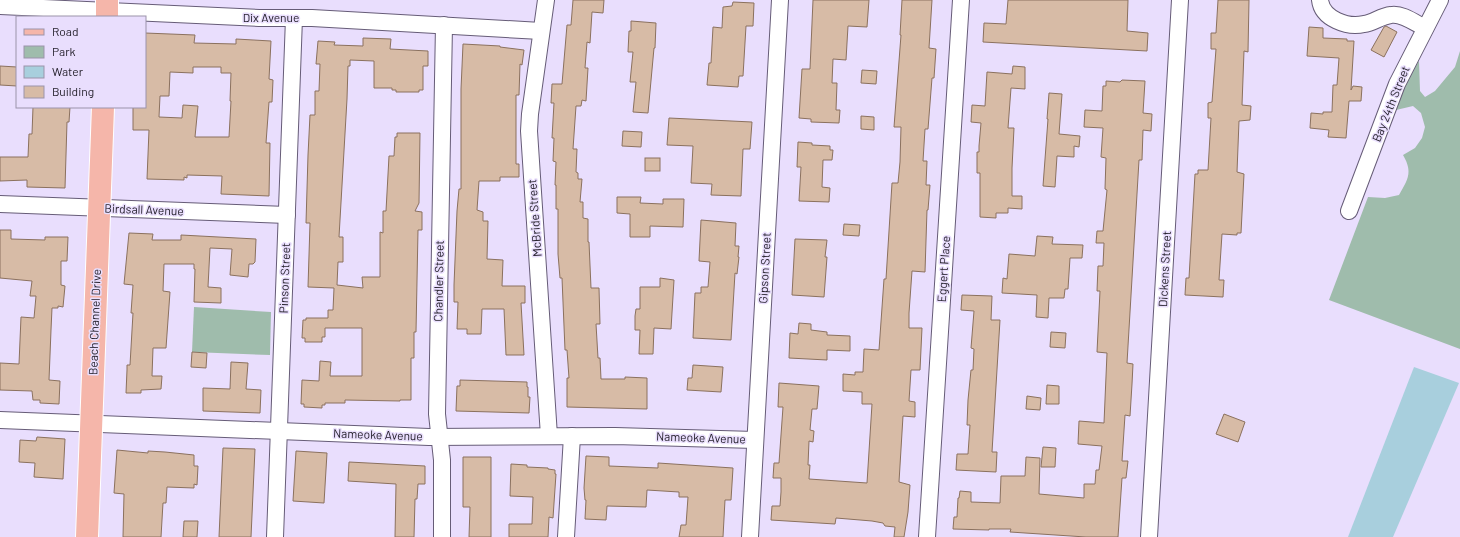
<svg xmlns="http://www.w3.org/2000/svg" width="1460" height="537" viewBox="0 0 1460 537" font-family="Barlow,sans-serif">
<rect width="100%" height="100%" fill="#e9defd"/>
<g fill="#9fbcac">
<path d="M1460 51V349L1329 300 1368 197 1385 198 1399 195C1408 179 1413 172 1403 155L1415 148 1422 138 1425 127 1421 113 1413 106 1396 110 1404 83 1419 61 1420 91 1425 97 1435 91 1455 67Z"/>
<path d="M194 307 271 312 270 355 192 352Z"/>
</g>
<path fill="#a8cfdd" d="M1414 367 1459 383 1393 537H1348Z"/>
<g fill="#d7bba6" stroke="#8b715e" fill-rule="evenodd">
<path d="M573 0H604L603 13 592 12 590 43 587 42 585 68H588L586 101 582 100 581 106H576L573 149H577L576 172 578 173V179H582L580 202H583V218L588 219V242H589L591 288H599L600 324H596L598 358H600L601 379H625V377L647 378V409L567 407V378H569L567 350H565L562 278H560L558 254V209H556V185H555L556 162 553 161 554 138H552L554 103H551L552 84H562L567 25H571Z"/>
<path d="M813 0H869L867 27 848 26 846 60 833 59 832 83H837L836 110H840L839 123 811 122V119L799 118 802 69H810Z"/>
<path d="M902 0H932L929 48 936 49 934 78H932L928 129H925L923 161H927L926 185H930L928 210H927L925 272 912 271 909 313V328H922L920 370H911L909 401 915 402V417L903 416 899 482 910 485 908 512 904 537H894L895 527 885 526 883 523 872 521 836 518 835 524 771 520 772 506H780L781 492V478H773L774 463H779L783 407H778L779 383 819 386 817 409H812L810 430 814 431 813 442 809 441 808 465H810L809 479 867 483 872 404H862V392L843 391V374L855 375V372H863L864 349 879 350 884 279H886L892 183H898L900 162 901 127H894L901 35H900Z"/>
<path d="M1008 0H1128L1127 31 1148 33 1147 51 983 42 984 23 1006 24Z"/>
<path d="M1218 0H1249L1248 52 1244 51 1242 105 1251 106 1250 120 1239 121 1237 172 1244 174 1241 233H1237V235L1222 234 1219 280H1224L1223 297 1185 295 1186 278H1189L1195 174H1198V170H1208L1211 118H1208V103L1212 102 1216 49H1211V33H1216Z"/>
<path d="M733 2 754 3 753 26H746L743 76H739L738 87 707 85 709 63H711L713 27 722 28 723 7 732 6Z"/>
<path d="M631 21 656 23 655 48H654L648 113 633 112 636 82H630L633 52H628L629 31H631Z"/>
<path d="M1386 26 1397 32 1384 57 1371 50 1384 27Z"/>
<path d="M1309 27 1323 28V38L1347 39V41H1354L1351 90 1353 86 1362 87 1361 101H1349L1346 138 1328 137 1329 130 1310 128 1311 113 1323 114V112H1332L1333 85H1337L1339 58 1307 56Z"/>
<path d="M145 33 195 35 194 43 236 44V39L271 41 269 79 273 80 272 102H269L266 143H270L269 196 221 194 222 176 187 175V178L184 177V180L147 179 149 130H133V107H145ZM193 67H221V73H231L230 101H231L229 137H195L198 106 183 105 182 118 159 117 160 96H169L170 72 193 73Z"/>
<path d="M363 38 391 39 390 49 428 51V66H423V90H419V92H396V90H392V88H374V61L350 60V66H348L347 99 339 237H343V262H338L337 285 363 288 362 277H380V232L383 233V211H386L389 156H394L395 137H397V133H420L419 203 415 211 422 212V230H418L416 332H414V358H411V400H400V401L345 400V403H325V405H322V408L304 407V404H301L302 380 319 381 320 361 331 362 330 376H362V328H325V337H322V342H305V338H302L303 320H306V318H328V310H333L334 288 308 287 310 223H306L308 155 310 115H315V91H319L320 64H316L318 41 335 42 334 45 363 46Z"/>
<path d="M463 44 500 46V47L524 50 522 65 520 64 519 95H516V164H519V177H500V181H479L477 210 483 212V221H488L487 259 503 260 502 286H525V303H521L524 355H506L504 309H482L481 334H467V329H457L458 302H454V285L457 211 459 189H461V89Z"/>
<path d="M0 66 17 67V86L0 85Z"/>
<path d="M1013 66 1025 67V89L1011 88 1008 128H1014L1012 168V196H1022V209L1008 208V213H996V218L980 217V173H977V152H979V146L981 123 971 122 972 105 985 106 987 72 1012 74Z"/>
<path d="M862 70 877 71 876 84 861 83Z"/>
<path d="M1122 80 1145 81 1143 113 1152 114 1151 131 1143 130 1142 160H1139L1127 363 1133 364 1132 384 1130 416 1125 415 1122 461H1128L1126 478H1122L1118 537H1086L1010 532 1011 529H989V530L953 529 954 517H957L958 498H959L960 491 971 492V502L1000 503 1001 476H1025L1026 457 1040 458 1039 494 1084 498V484H1095L1096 470H1099L1102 446 1078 444 1079 421 1104 423 1107 353 1097 352 1100 291H1097L1098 266H1103L1104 243H1096L1097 231H1103L1107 190 1105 189 1106 158 1101 157 1103 128 1084 127 1085 110 1102 111 1103 86H1106V81L1120 82Z"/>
<path d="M1049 93 1062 94 1059 134 1080 136 1079 147 1074 146V157L1057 156 1055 187 1043 186 1048 119H1047Z"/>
<path d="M33 107H70L69 122H67L65 188 27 187V180L0 181V157H28L29 134H32Z"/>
<path d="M861 116 874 117V130L861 129Z"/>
<path d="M669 118 752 122 750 149H743L741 196 711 195 712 184 691 183 693 146 667 145Z"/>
<path d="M623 131 642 132 641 147 622 146Z"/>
<path d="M798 142 812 143V145L830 146V150H833L832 160H823L822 187 830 188 829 202 799 201 801 167H797Z"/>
<rect x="645" y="158" width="15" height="13"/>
<path d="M617 197H641L640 203 663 204V199H684L683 227 650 226V237H630V214L617 213Z"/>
<path d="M701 220 736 223 735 246H739L738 257H739L737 274 735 273 731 340 693 338 695 293H701V287H708L710 262 699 261Z"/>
<path d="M844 224 860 225 859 236 843 235Z"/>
<path d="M0 230H11V239L45 240V237H68L67 261H61V285L65 286 63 307 58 306V308H52L51 330 49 380 60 381 59 404 40 403V400H33L32 391 0 390V363L19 364 21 317 34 318 36 296H30L32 281 0 278Z"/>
<path d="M129 233 153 234 152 240H181V235L256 239 255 262 253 264H249L248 277 230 275 232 249 210 248 208 287 221 288V303L194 302 195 269H194V264H164L163 291 170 292 166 348H153L152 376H162L161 389 141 390V393H126L127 370V365H130L133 313H131L133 285 124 284Z"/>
<path d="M1037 236 1053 237 1052 244 1083 245 1082 258H1070L1068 289H1065L1064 298H1049L1048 318 1036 317 1037 295 1002 293 1003 278 1007 279 1009 254 1035 256Z"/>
<path d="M795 239 827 240 825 257H827L824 297 792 295Z"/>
<path d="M660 278 674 280 671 329 654 328 653 354H639L640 330H635V316L636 309H640V287H660Z"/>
<path d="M962 295 992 296 991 320H1000L992 452H997L996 472 956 470 957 454H968L970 425H967L968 400 971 370H973L974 349 971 348 974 311 961 310Z"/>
<path d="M799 323 811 324V330L827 332V335L850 336V351L827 350V360L789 358 790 333 798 334Z"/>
<path d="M1051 332 1066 333 1065 348 1050 347Z"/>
<path d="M192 352 207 353 206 368 191 367Z"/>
<path d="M231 362 248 363 246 389 261 390 260 413 203 411V388L230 389Z"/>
<path d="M693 365 723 367 721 392 687 390 688 378H692Z"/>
<path d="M460 380 527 382V387H528V397H530L529 413 456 411 457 386H460Z"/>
<path d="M1047 385 1059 386V404H1046Z"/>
<path d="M1027 396 1041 398 1040 410 1026 409Z"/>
<path d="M1224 414 1245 422 1238 442 1216 434Z"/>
<path d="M37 437 65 439 63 479 34 477 35 463 19 462 20 440 36 441Z"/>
<path d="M1043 447 1056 448 1055 467H1041Z"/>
<path d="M223 448 255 449 251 537H219Z"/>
<path d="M117 450 148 453V451L165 452 194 455V466H198L197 485 194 484V488L167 487 166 503H163L161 537H123L124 494 114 493Z"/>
<path d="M296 451 327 453 324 503 293 501Z"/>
<path d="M586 456 609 457V466L658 468V463L733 468 731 500H725L723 537H679L681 525H686L688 497H679V492L647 490 646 507 607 506 606 520 585 519 586 500H585L584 488Z"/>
<path d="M463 457H491V537H469L470 507H463Z"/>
<path d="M349 462 425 466V484H418L417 499H415L414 537H395L396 484 348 481Z"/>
<path d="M511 464 527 465V467L548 468V469L555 470V474H556L553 518 549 517 548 537H509V524H532L533 497 510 496Z"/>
<path d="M184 521H198L197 537H183Z"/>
</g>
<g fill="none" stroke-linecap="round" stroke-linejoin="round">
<defs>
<g id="minor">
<path d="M546 0 530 114 529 131 549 436"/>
<path d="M1320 0C1322 19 1348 28 1364 24 1373 23 1381 16 1391 15 1402 13 1415 23 1425 28"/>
<path d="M0 6 259 18H312L541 31"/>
<path d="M0 204 287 215"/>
<path d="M1349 211 1397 84 1440 0"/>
<path d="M0 420 429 437 615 436 755 440"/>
<path d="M275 537 294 18"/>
<path d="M442 537V460L437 414 444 25"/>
<path d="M566 537 572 436"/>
<path d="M750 537 780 0"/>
<path d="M927 537 961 0"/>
<path d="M1149 537 1180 0"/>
</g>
<g id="primary">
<path d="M107 17V0"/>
<path d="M87 537 103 107"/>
</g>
</defs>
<use href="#minor" stroke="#665c77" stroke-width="18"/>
<use href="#primary" stroke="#fff" stroke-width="24"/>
<use href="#minor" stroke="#fff" stroke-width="16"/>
<use href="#primary" stroke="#f5b6aa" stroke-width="22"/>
</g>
<g text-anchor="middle" stroke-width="3" stroke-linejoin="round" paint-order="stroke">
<g font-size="12" fill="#26222d" stroke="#e9defd">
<text x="271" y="22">Dix Avenue</text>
<text transform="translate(1391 104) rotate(-68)" y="4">Bay 24th Street</text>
<text transform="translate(144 210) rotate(2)" y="4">Birdsall Avenue</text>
<text transform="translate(535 218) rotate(-94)" y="4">McBride Street</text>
<text transform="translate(765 268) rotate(-87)" y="4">Gipson Street</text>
<text transform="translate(944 269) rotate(-86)" y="4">Eggert Place</text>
<text transform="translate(1165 269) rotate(-87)" y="4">Dickens Street</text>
<text transform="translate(285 278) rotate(-88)" y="4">Pinson Street</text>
<text transform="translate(439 281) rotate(-89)" y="4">Chandler Street</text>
<text transform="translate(95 322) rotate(-88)" y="4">Beach Channel Drive</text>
<text transform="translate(378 435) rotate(2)" y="4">Nameoke Avenue</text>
<text transform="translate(701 438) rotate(2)" y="4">Nameoke Avenue</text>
</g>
</g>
<rect x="16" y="16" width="130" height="92" fill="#e9defd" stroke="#9b93aa"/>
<rect x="24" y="29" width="20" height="6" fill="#f5b6aa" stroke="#9b93aa"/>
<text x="52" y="36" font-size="12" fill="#26222d">Road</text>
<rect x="24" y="46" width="20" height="12" fill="#9fbcac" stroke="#9b93aa"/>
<text x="52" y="56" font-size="12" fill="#26222d">Park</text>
<rect x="24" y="66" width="20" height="12" fill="#a8cfdd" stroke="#9b93aa"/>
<text x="52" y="76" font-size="12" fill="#26222d">Water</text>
<rect x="24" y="86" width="20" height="12" fill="#d7bba6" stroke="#9b93aa"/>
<text x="52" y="96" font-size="12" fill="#26222d">Building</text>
</svg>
